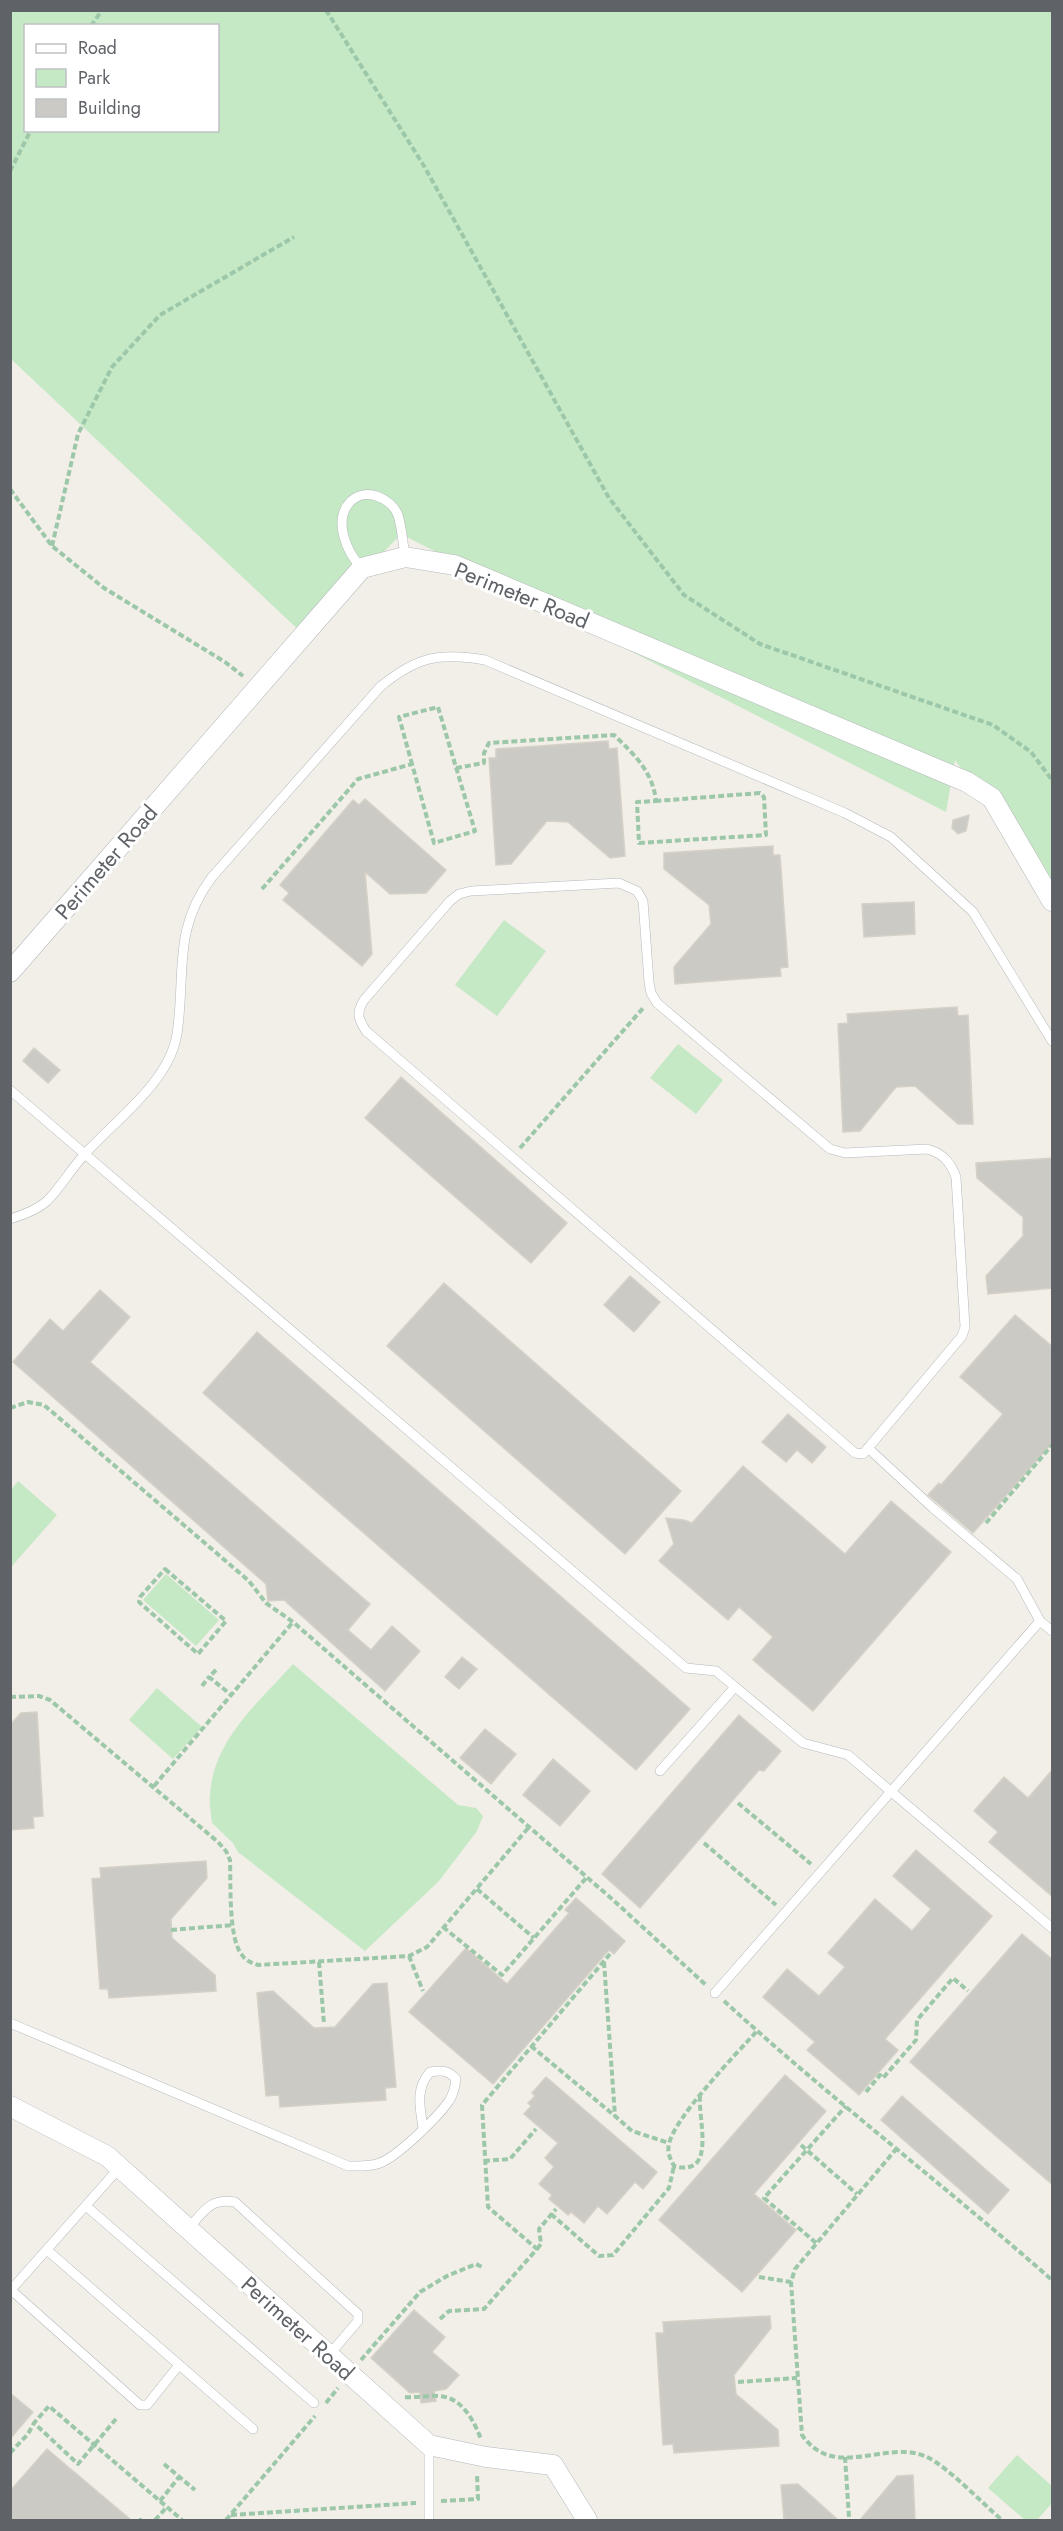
<svg xmlns="http://www.w3.org/2000/svg" width="1063" height="2531" viewBox="0 0 1063 2531" font-family="Jost,sans-serif">
<rect width="100%" height="100%" fill="#f1efe8"/>
<g fill="#c5e8c5" fill-rule="evenodd">
<path d="M10 11H1052V893L955 760 946 812 401 534 304 635 11 359ZM26 26H218V130H26Z"/>
<path d="M504 920 546 951 497 1016 455 985Z"/>
<path d="M678 1044 723 1080 696 1114 650 1078Z"/>
<path d="M18 1481 57 1515 11 1567V1490Z"/>
<path d="M166 1574 219 1620 196 1646 143 1600Z"/>
<path d="M293 1664 458 1805 476 1808 483 1816 477 1831 439 1881 365 1951 238 1852 233 1843 212 1823C211 1814 209 1804 210 1795 213 1740 259 1702 293 1664Z"/>
<path d="M157 1688 202 1727 173 1759 129 1720Z"/>
<path d="M1017 2455 1052 2486V2503L1037 2520H1025L988 2488Z"/>
</g>
<g fill="#cccac5" stroke="#d6d1c6" stroke-width="1.5">
<path d="M608 741 609 749 617 748 625 856 610 858 568 822 547 821 511 864 496 865 489 758H496V749Z"/>
<path d="M365 799 446 870 426 893 390 894 365 872 372 954 362 966 283 900 289 893 280 885 353 800 359 805Z"/>
<path d="M969 815 966 831 958 834 952 828 953 820Z"/>
<path d="M773 846V855H780L788 967 780 968 781 976 675 984 674 967 711 924 709 905 664 869V853Z"/>
<path d="M914 902 915 934 864 937 862 904Z"/>
<path d="M957 1007 958 1016 968 1015 973 1124H958L915 1086 896 1087 860 1131 843 1132 838 1024 848 1023 847 1014Z"/>
<path d="M34 1048 60 1070 48 1083 23 1061Z"/>
<path d="M401 1077 567 1223 531 1263 365 1118Z"/>
<path d="M1053 1158V1288L988 1294 986 1276 1023 1236V1217L977 1178 976 1163Z"/>
<path d="M630 1276 660 1302 634 1332 604 1305Z"/>
<path d="M444 1283 681 1491 625 1554 387 1346Z"/>
<path d="M100 1290 130 1317 90 1362 370 1604 348 1630 371 1650 392 1626 420 1651 385 1691 284 1600 268 1601 266 1584 13 1362 50 1319 63 1331Z"/>
<path d="M1015 1315 1053 1347V1442L973 1533 928 1495 939 1483 941 1485 1003 1414 960 1377Z"/>
<path d="M257 1332 690 1709 636 1770 203 1393Z"/>
<path d="M788 1414 826 1447 812 1463 797 1450 786 1462 762 1442Z"/>
<path d="M743 1466 845 1554 891 1501 951 1552 813 1711 753 1660 773 1637 739 1607 728 1620 659 1561 674 1544 666 1518 684 1520 692 1523Z"/>
<path d="M462 1657 477 1669 459 1689 445 1677Z"/>
<path d="M37 1712 43 1816 33 1817 34 1828 10 1830V1725L21 1713Z"/>
<path d="M739 1715 781 1751 764 1771 759 1770 640 1908 602 1874Z"/>
<path d="M485 1729 516 1754 491 1784 460 1758Z"/>
<path d="M553 1759 590 1791 560 1826 523 1795Z"/>
<path d="M1053 1769V1897L989 1842 998 1832 974 1811 1004 1777 1028 1798Z"/>
<path d="M916 1850 992 1916 885 2039 898 2050 859 2095 807 2050 815 2042 763 1997 787 1969 819 1996 845 1967 828 1953 875 1899 912 1931 931 1909 893 1876Z"/>
<path d="M206 1861 207 1878 171 1919 172 1938 215 1975 216 1991 109 1998 108 1989H100L92 1879 101 1878 100 1868Z"/>
<path d="M576 1898 625 1941 614 1954 609 1950 493 2084 409 2012 466 1948 507 1984 569 1913 565 1910Z"/>
<path d="M1022 1934 1053 1960V2185L910 2062Z"/>
<path d="M387 1983 396 2087 385 2088 386 2100 280 2107 279 2095 266 2096 257 1993 273 1991 314 2028 335 2027 373 1984Z"/>
<path d="M785 2075 826 2111 754 2194 796 2230 742 2292 659 2220Z"/>
<path d="M546 2077 657 2172 643 2189 635 2182 607 2214 598 2206 584 2223 571 2212 568 2215 549 2199 552 2195 539 2184 554 2167 545 2158 558 2143 524 2114 531 2106 528 2103 535 2096 532 2093Z"/>
<path d="M902 2096 1009 2190 988 2214 881 2120Z"/>
<path d="M414 2310 445 2337 432 2352 459 2375 446 2389 434 2391 436 2401 421 2403 420 2392 410 2393 371 2358Z"/>
<path d="M770 2316 771 2328 734 2375 736 2394 778 2430 779 2446 674 2453 673 2444 663 2445 656 2333H664L663 2322Z"/>
<path d="M10 2393 33 2412 10 2439Z"/>
<path d="M47 2449 131 2520H10V2491Z"/>
<path d="M913 2475 915 2520H860L897 2476Z"/>
<path d="M798 2484 838 2520H784L781 2485Z"/>
</g>
<g fill="none" stroke-linecap="round" stroke-linejoin="round">
<defs>
<g id="lane">
<path d="M362 568C347 553 332 520 351 501 366 487 391 498 398 515 402 528 403 544 405 557"/>
<path d="M619 883 637 891 643 901 649 982 651 993 657 1003 830 1149 845 1153 927 1149C943 1153 950 1162 956 1177L965 1327 962 1336 863 1454 855 1453 366 1031C358 1019 356 1013 364 1000L450 901 459 894 471 891Z"/>
<path d="M10 1090 686 1668 716 1671 803 1743 848 1755 1052 1928"/>
<path d="M10 1219C23 1215 37 1210 47 1201 61 1187 71 1169 84 1155 115 1120 169 1083 177 1034 186 974 172 930 212 877L380 687C416 657 439 652 485 660L845 813 891 837 973 912 1052 1041"/>
<path d="M868 1448 933 1508 1017 1579 1040 1621"/>
<path d="M660 1771 735 1687"/>
<path d="M715 1993 1040 1621 1052 1631"/>
<path d="M10 2023 348 2166C359 2166 370 2167 380 2163 398 2156 437 2118 449 2101 453 2095 455 2087 456 2079 448 2070 442 2070 430 2072 415 2089 420 2107 423 2128"/>
<path d="M86 2206 314 2403"/>
<path d="M188 2229C204 2211 210 2198 235 2202L358 2314V2321L329 2355"/>
<path d="M47 2250 253 2429"/>
<path d="M11 2290 140 2405H147L179 2365"/>
<path d="M10 2291 120 2167"/>
<path d="M429 2445V2520"/>
</g>
<g id="street">
<path d="M10 972 362 568 405 557 454 565 967 782 992 798 1052 901"/>
<path d="M10 2106 107 2156 429 2445 486 2457 553 2465 587 2520"/>
</g>
</defs>
<use href="#lane" stroke="#b5b8bc" stroke-width="10"/>
<use href="#street" stroke="#b5b8bc" stroke-width="21"/>
<g stroke="#9cc7a9" stroke-width="4" stroke-dasharray="6 3" stroke-linecap="butt">
<path d="M326 10 424 166 609 498 684 595 760 644 993 725 1031 752 1052 780"/>
<path d="M91 26 102 10"/>
<path d="M10 171 31 130"/>
<path d="M10 489 52 546 104 588 225 662 243 676"/>
<path d="M52 546 78 434 112 367 160 315 294 237"/>
<path d="M456 768 484 763V753L489 743 614 735C634 754 653 772 656 801L637 802 639 843 766 835 764 797 760 793 656 801"/>
<path d="M262 889 358 779 412 764 434 843 475 831 438 707 399 717 412 764"/>
<path d="M520 1148 644 1007"/>
<path d="M10 1408 28 1402 44 1405 249 1581 266 1603 293 1622 612 1899 707 1986"/>
<path d="M986 1523 1052 1445"/>
<path d="M165 1569 226 1621 198 1654 139 1602 140 1597Z"/>
<path d="M216 1670 209 1677 230 1694"/>
<path d="M202 1686 209 1677"/>
<path d="M10 1697 39 1696 50 1700 218 1842 226 1851 230 1860C231 1883 228 1938 242 1955 246 1961 252 1963 258 1965L409 1956 427 1947 529 1827"/>
<path d="M154 1786 293 1622"/>
<path d="M738 1803 811 1864"/>
<path d="M704 1843 776 1905"/>
<path d="M477 1889 534 1938"/>
<path d="M443 1927 502 1975 587 1877"/>
<path d="M171 1930 233 1925"/>
<path d="M409 1956 423 1991"/>
<path d="M319 1962 324 2024"/>
<path d="M604 1962 615 2116 632 2131 669 2143"/>
<path d="M724 2001C830 2098 944 2185 1052 2280"/>
<path d="M531 2046 615 2116"/>
<path d="M866 2092 880 2075 883 2078 916 2040 917 2020 953 1978 968 1991"/>
<path d="M700 2096C698 2120 717 2178 674 2166 670 2158 667 2153 669 2144 674 2118 737 2053 757 2031"/>
<path d="M801 2145 857 2194"/>
<path d="M897 2148 795 2269 791 2282 802 2435C835 2482 886 2438 927 2457 948 2467 983 2504 1002 2520"/>
<path d="M484 2161 510 2159 536 2129"/>
<path d="M551 2214 599 2256 613 2255 669 2188 674 2166"/>
<path d="M816 2243 764 2198 846 2106"/>
<path d="M537 2249 541 2244 539 2229 556 2209"/>
<path d="M759 2277 791 2282"/>
<path d="M440 2319 449 2311 484 2309 537 2249 488 2207 482 2105 610 1954"/>
<path d="M361 2360 420 2292 447 2276 476 2264 482 2267"/>
<path d="M738 2382 797 2378"/>
<path d="M405 2397C417 2398 428 2395 439 2396 462 2397 474 2421 481 2439"/>
<path d="M326 2403 338 2388"/>
<path d="M116 2419 78 2464 34 2423 49 2406C93 2444 138 2482 182 2520"/>
<path d="M10 2453 28 2434 34 2423"/>
<path d="M845 2457 849 2517"/>
<path d="M164 2464 195 2490"/>
<path d="M160 2501 179 2477"/>
<path d="M441 2501 478 2499 477 2474"/>
<path d="M231 2515 416 2503"/>
<path d="M139 2520H142"/>
<path d="M155 2520 167 2507"/>
<path d="M226 2520 315 2416"/>
</g>
<use href="#lane" stroke="#fff" stroke-width="9"/>
<use href="#street" stroke="#fff" stroke-width="20"/>
</g>
<g text-anchor="middle" stroke-width="6" stroke-linejoin="round" paint-order="stroke">
<g font-size="22" fill="#5f6368" stroke="#fff">
<text transform="translate(522 595) rotate(22)" y="8">Perimeter Road</text>
<text transform="translate(106 862) rotate(-49)" y="8">Perimeter Road</text>
<text transform="translate(298 2328) rotate(42)" y="8">Perimeter Road</text>
</g>
</g>
<rect width="1063" height="2531" fill="none" stroke="#5f6368" stroke-width="24"/>
<rect x="24" y="24" width="195" height="108" fill="#ffffff" stroke="#bfc1c3" stroke-width="1.5"/>
<rect x="36" y="44" width="30" height="9" fill="#ffffff" stroke="#bfc1c3" stroke-width="1.5"/>
<text x="78" y="54" font-size="18" fill="#5f6368">Road</text>
<rect x="36" y="69" width="30" height="18" fill="#c5e8c5" stroke="#bfc1c3" stroke-width="1.5"/>
<text x="78" y="84" font-size="18" fill="#5f6368">Park</text>
<rect x="36" y="99" width="30" height="18" fill="#cccac5" stroke="#bfc1c3" stroke-width="1.5"/>
<text x="78" y="114" font-size="18" fill="#5f6368">Building</text>
</svg>
